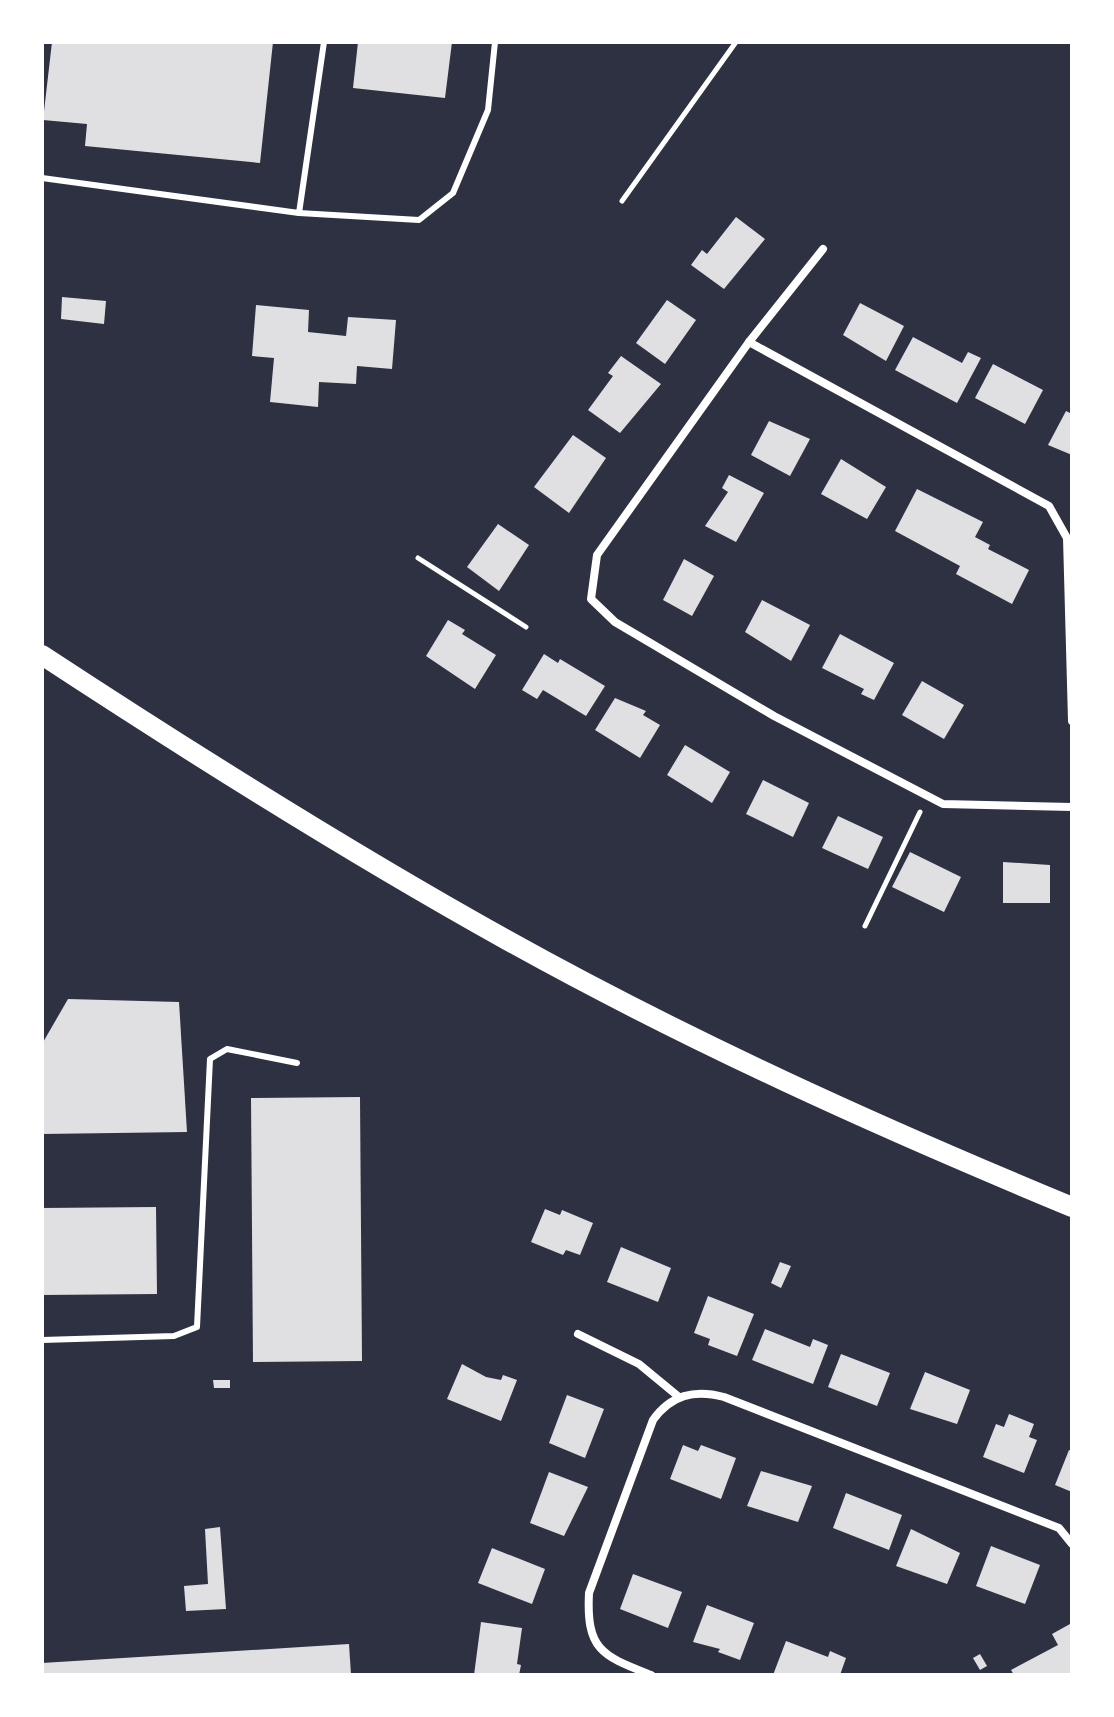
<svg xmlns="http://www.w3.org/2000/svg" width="1114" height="1717" viewBox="0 0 1114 1717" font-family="Quicksand,sans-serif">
<rect width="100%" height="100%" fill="#2d3142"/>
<g fill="#e0e0e3">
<path d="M52 42H273L260 163 85 146 87 124 43 120Z"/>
<path d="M358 42H452L445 98 353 88Z"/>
<path d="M736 217 765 239 724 289 691 265 702 250 707 254Z"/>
<path d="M62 297 106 301 104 324 61 319Z"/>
<path d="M667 300 696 320 665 364 636 343Z"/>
<path d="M860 303 904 326 886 361 843 335Z"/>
<path d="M256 305 309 310 308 332 346 336 348 317 396 320 392 369 357 366 356 384 319 382 318 407 270 402 274 358 252 356Z"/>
<path d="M913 337 962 363 968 352 981 358 957 403 895 370Z"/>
<path d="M621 356 661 384 620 433 588 410 613 376 608 373Z"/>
<path d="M993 364 1043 390 1025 424 975 398Z"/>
<path d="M1066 411 1072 414V455L1048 445Z"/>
<path d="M769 421 810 439 790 476 751 455Z"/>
<path d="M573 435 606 458 569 513 534 487Z"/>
<path d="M841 459 886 487 867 519 821 494Z"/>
<path d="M729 475 764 493 736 542 705 526 728 492 722 488Z"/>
<path d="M917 489 983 522 975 537 990 545 988 549 1029 570 1012 604 956 574 960 566 895 531Z"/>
<path d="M498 524 529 545 499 591 467 567Z"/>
<path d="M684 559 714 576 692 616 663 600Z"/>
<path d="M762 600 810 625 791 661 745 632Z"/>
<path d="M448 620 465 630 462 634 496 655 475 689 426 656Z"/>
<path d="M840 634 894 663 874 700 861 694 864 689 822 668Z"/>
<path d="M544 654 558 663 560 659 605 686 586 716 543 690 537 699 522 690Z"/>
<path d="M922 681 964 705 944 739 902 715Z"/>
<path d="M615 698 646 711 643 715 660 725 640 758 595 730Z"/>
<path d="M685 745 730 772 712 803 667 775Z"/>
<path d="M763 780 809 803 793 837 746 814Z"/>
<path d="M838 816 883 837 868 869 822 848Z"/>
<path d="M910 852 961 877 944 912 892 887Z"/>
<path d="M1003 862 1050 865V903H1003Z"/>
<path d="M68 999 179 1002 187 1132 42 1134V1044Z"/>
<path d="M360 1097 362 1361 253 1362 251 1098Z"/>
<path d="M156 1207 157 1294 42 1295V1208Z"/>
<path d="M545 1209 560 1215 562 1210 593 1223 580 1255 566 1250 563 1255 531 1242Z"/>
<path d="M621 1247 671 1268 658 1302 607 1282Z"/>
<path d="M780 1262 791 1266 781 1288 771 1283Z"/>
<path d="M708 1296 754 1314 737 1356 708 1345 710 1339 694 1333Z"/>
<path d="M765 1329 810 1347 813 1339 828 1345 813 1384 752 1360Z"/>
<path d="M841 1354 890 1373 877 1406 828 1387Z"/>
<path d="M462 1364 486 1377 501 1380 503 1375 517 1380 501 1421 447 1399Z"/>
<path d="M925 1372 970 1390 957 1424 910 1409Z"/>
<path d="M213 1380H230V1388H214Z"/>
<path d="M567 1395 604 1409 585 1458 549 1443Z"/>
<path d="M1009 1414 1034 1424 1029 1437 1037 1440 1024 1473 983 1457 996 1424 1004 1427Z"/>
<path d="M683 1445 698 1451 701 1445 736 1458 721 1499 670 1479Z"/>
<path d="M1069 1450 1072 1451V1492L1055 1485Z"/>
<path d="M761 1471 812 1486 798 1522 747 1506Z"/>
<path d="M549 1472 588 1487 564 1536 530 1523Z"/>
<path d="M846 1493 902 1515 889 1550 833 1528Z"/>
<path d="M220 1527 226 1609 186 1611 184 1586 208 1584 205 1529Z"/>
<path d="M911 1529 960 1553 947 1584 896 1566Z"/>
<path d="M991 1546 1040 1565 1025 1604 976 1586Z"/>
<path d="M492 1548 545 1569 532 1604 478 1583Z"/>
<path d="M633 1574 682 1592 668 1628 620 1609Z"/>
<path d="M707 1605 754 1623 740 1660 718 1652 720 1649 693 1642Z"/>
<path d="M481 1622 522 1628 517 1664 521 1665 519 1675H474Z"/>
<path d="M1070 1624 1072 1675H1014L1011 1670 1058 1645 1052 1634Z"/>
<path d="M786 1641 828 1657 830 1651 846 1658 840 1675H773Z"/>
<path d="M349 1644 351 1675H42V1663Z"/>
<path d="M980 1654 987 1666 980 1670 973 1658Z"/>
</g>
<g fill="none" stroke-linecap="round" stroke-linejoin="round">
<g stroke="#fff" stroke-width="5">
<path d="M622 201 736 42"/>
<path d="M418 558 526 627"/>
<path d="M865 926 920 812"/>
</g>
<g stroke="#fff" stroke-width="6">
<path d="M42 178 299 213 324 42"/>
<path d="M299 213 419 220 453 193 488 110 495 42"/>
<path d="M42 1340 174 1336 197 1327 210 1059 227 1049 297 1063"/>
</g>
<g stroke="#fff" stroke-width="8">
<path d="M823 249 749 342 597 555 591 599 615 622 774 716 943 804 1072 807"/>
<path d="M749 342 1049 506 1067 538 1072 721"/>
<path d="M578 1334 639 1364 679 1397"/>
<path d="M651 1675C603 1656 586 1651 589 1593L653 1420C671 1395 694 1389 724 1397L1059 1528 1072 1544"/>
</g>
<path stroke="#fff" stroke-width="20" d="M42 655C193 754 347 851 505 939 688 1041 879 1127 1072 1207"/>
</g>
<rect width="1114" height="1717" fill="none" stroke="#ffffff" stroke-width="88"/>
</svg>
